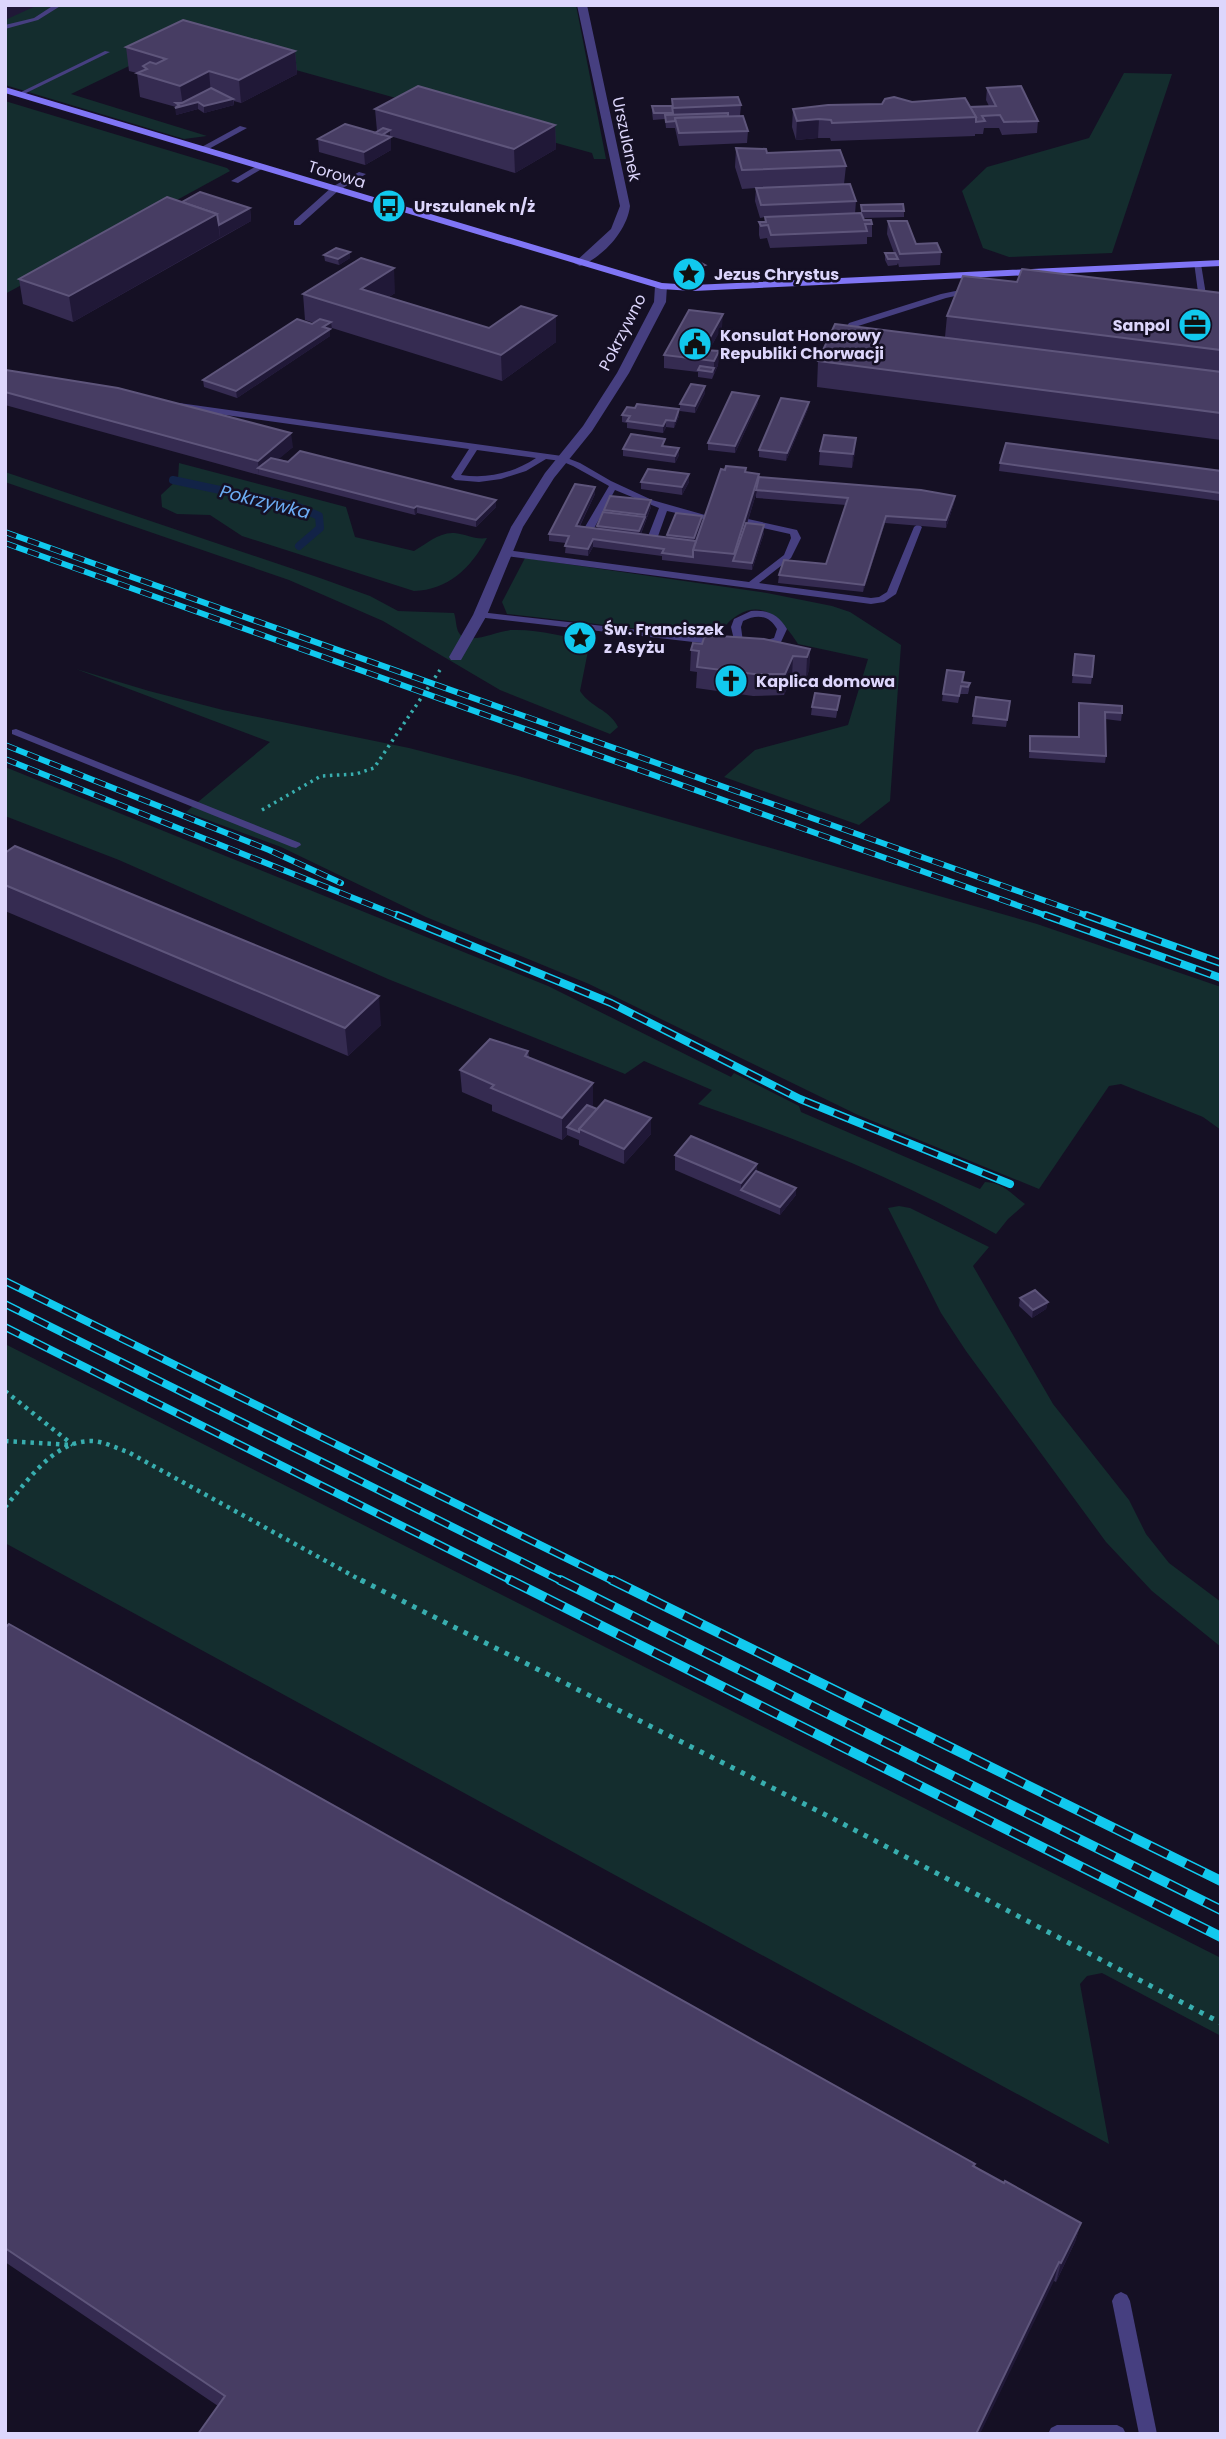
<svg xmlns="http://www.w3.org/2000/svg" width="1226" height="2439" viewBox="0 0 1226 2439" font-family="Poppins,sans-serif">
<rect width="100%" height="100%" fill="#151024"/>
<g fill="#142d2e">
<path d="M5 5H576L606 159H594L592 153 185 39 71 94 207 136 184 139 5 85Z"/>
<path d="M1124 73 1172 74 1112 253 1009 257 983 248 962 191 987 167 1089 138Z"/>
<path d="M5 101 227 168 230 171 5 294Z"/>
<path d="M179 463 346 507 355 537 414 551C426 544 439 532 454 533 466 534 475 540 487 538 471 568 448 590 414 591L242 536 210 515 177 514 162 507 161 495 178 479Z"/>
<path d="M5 472 320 578 370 596 398 611 454 613C457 621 455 634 464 637 479 642 498 630 513 630 537 629 566 637 590 641L580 691C591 708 609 709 618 727L610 734 500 690 383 621 289 580 5 482Z"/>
<path d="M525 558 767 593 832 606 850 612 901 645 890 801 859 825 724 777 755 750 848 725 868 659 798 644C785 624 765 598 738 615 718 627 732 631 702 636L507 614 502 602Z"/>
<path d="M76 669 149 691 223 710 409 748 518 776 1037 924 1221 987V1130L1203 1117 1121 1084 1109 1086 1039 1189 858 1115 589 984 426 917 281 847 186 812 270 742Z"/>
<path d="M5 767 548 986 731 1077 734 1073 799 1106 801 1112 980 1189 985 1182C1003 1182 1012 1195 1025 1204L1008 1219 996 1234C902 1180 800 1140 698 1104L712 1090 644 1061 625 1074 388 979 119 860 5 816Z"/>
<path d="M899 1206 910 1208 989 1247 973 1266 1053 1404 1129 1500 1146 1534 1169 1563 1221 1602V1647L1152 1591 1106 1542 966 1351 941 1313 888 1208Z"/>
<path d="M5 1344 1221 1958V2036L1102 1973 1087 1976 1080 1984 1109 2144 5 1543Z"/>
</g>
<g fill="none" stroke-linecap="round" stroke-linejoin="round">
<path stroke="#122347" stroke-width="8" d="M173 480 296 506 319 516 320 528 299 546"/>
<path stroke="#38aeaf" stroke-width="3.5" stroke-dasharray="2.5 4.5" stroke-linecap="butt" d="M262 810 321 776 356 774 374 768 440 670"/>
<g stroke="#38aeaf" stroke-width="4.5" stroke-dasharray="3.5 5" stroke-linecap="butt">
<path d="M5 1391 73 1445"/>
<path d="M5 1441 72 1445"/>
<path d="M5 1507C27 1482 53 1441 91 1441 103 1441 116 1448 128 1452L364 1582"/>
</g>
<path stroke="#38aeaf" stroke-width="5" stroke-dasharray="4.5 7" stroke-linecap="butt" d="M361 1580 830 1817 1221 2023"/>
<g fill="#463f80" fill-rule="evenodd">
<path d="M54 5H62L38 20 5 29V25L34 18Z"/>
<path d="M105 51 110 52 22 95 17 94Z"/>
<path d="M240 126 247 128 205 151 198 149Z"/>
<path d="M258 165 265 167 238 183 231 181Z"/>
<path d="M359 172 366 174 338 191 300 225H294V221L332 187Z"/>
<path d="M1194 262 1201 264 1208 307 1204 309 1200 307Z"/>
<path d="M970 288H973V292L946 298 855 327 851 332 854 338 853 340H847L843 332 849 323 941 294Z"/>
<path d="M179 403 562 456 580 463 611 481 652 500 712 517 708 520 667 511 657 539 655 541H649L647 539 659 508 615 490 592 532 587 535 582 532 609 486 573 466 561 461 546 459 526 471 501 479 479 482 455 480 451 477 469 449 176 408V404ZM477 450 536 458C513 473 488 479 461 475Z"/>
<path d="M748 519 797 530 801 538 791 558 759 583 871 598 879 597 887 592 914 527 918 524 922 527 896 594 884 602 871 604 507 556 502 553 507 550 749 582 784 555 791 538 790 534 745 524 744 522Z"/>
<path d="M751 611C768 609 779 615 787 629L781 642 759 646V642L774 638 777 629C769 615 757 614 743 621L741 627 743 642 738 645 735 644 731 627 734 619Z"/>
<path d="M480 612 719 639 724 642 719 645 477 617 475 615Z"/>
<path d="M16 729 300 843 301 845 296 848 292 847 12 734V730Z"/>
<path d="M1121 2292 1127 2295 1130 2301 1157 2434H1139L1112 2301 1115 2295Z"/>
<path d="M1057 2425H1117L1123 2428 1126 2434H1048L1051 2428Z"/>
</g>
<g fill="#463f80" fill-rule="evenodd">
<path d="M577 5H587L630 206C627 231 603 257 580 266L574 263 611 229 620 206Z"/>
<path d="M661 283 667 286 666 302 629 373 592 431 554 478 523 527 487 615 461 660H451L449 657 473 615 511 527 545 473 583 426 617 373 654 302 655 286Z"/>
</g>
<path fill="#8075f5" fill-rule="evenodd" d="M5 87 662 283 693 285 1221 260V266L693 291 661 289 5 93Z"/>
<defs>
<g id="rail-far2">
<path d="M5 532 1091 917"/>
<path d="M5 543 1050 917"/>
<path d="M5 745 269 850 341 883"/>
<path d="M5 759 401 917"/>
</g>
<g id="rail-far1">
<path d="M397 915 611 1003 800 1099 1010 1184"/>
<path d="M1045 915 1221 978"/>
<path d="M1086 915 1221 963"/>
<path d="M5 1281 615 1582"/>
<path d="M5 1304 563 1582"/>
<path d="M5 1327 514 1582"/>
</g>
<g id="rail">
<path d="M510 1580 1221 1937"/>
<path d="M560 1580 1221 1910"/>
<path d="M612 1580 1221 1881"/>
</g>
</defs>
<use href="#rail-far2" stroke="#11c9ee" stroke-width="6"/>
<use href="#rail-far1" stroke="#11c9ee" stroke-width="8"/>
<use href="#rail" stroke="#11c9ee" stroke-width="10"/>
<use href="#rail-far2" stroke="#151024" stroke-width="4.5" stroke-dasharray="12" stroke-linecap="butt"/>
<use href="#rail-far1" stroke="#151024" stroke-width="5" stroke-dasharray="16" stroke-linecap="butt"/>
<use href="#rail" stroke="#151024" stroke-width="7" stroke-dasharray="20" stroke-linecap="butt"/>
</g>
<g fill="#352b51">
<path d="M126 47 295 51 297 74 241 103 234 101V105L204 113 198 109 176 115V107L140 97 137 73 129 71Z"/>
<path d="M987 88 1038 121 1037 133 1002 135 999 128H984L983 134H975V136L831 141 830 138H818L796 140 792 127 793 109 912 102 970 107 989 106 986 100Z"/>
<path d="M672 99 741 105 740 116 748 131 747 143 679 146 675 128H666L665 119 653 120 652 112V106H672Z"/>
<path d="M375 109 555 125 556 149 515 173 390 136 391 150 365 165 319 152 318 139 375 133 377 131Z"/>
<path d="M736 148 846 166 844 184 856 201 855 214 861 213V205L904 211V217L863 218 864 220 872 224V237H867V244L770 248 767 238 760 239 759 235V222H765V217L760 218 755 201 756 188 742 189 735 167Z"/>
<path d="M182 202 250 208 251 221 73 322 23 304 19 279Z"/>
<path d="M888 221 916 244 941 252 940 265 899 267 898 263 897 265 888 266 885 260V253H894L887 234Z"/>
<path d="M350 252V258L339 265 325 261 324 255Z"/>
<path d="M680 266 705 272 688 278 680 273Z"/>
<path d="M1017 282 1221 293V440L817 387 818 361 945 337 947 316Z"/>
<path d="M395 293 389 297 489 328 556 342 502 381 332 328 330 330V336L237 398 204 387 203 380 314 323 305 320 303 294Z"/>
<path d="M722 327 709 350 719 351 718 365 712 379 698 377V372L664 368V355Z"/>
<path d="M5 371 293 447 278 459 496 500V507L476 527 417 513 415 515 259 475 5 405Z"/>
<path d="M705 393 695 413 680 411V404Z"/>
<path d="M809 402 808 409 786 461 759 457V450Z"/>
<path d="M758 403 735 453 708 450V443Z"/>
<path d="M622 415 679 416 674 428 666 427 663 433 627 428V423L622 422Z"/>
<path d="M665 446 679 448V455L675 463 623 456V449Z"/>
<path d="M820 451 855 452 852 468 819 465Z"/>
<path d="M1000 463 1221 471V501L999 471Z"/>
<path d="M746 468V472L758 480 955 496 954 503 946 528 885 523 863 592 778 583 779 575 826 564 846 505 756 498V494L747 524 764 525V533L752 570 662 560V556L593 547 588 556 565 553 566 543 549 541V534L595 487V494L580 526 597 528 604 512V510L651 500V507L641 534 667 537V535L702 516V523L696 541 725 470Z"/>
<path d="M641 482H689L682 495 641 489Z"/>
<path d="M702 644 810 649 809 670 806 679 792 677 784 695 753 696 696 688 697 672 690 671 691 650Z"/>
<path d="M1075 654 1092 677 1091 684 1072 683Z"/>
<path d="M963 682 970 683 969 690 968 694H960L958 703 942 701 943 694Z"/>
<path d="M840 696 836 718 811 715 812 707Z"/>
<path d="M976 697 1010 701 1006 727 972 724Z"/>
<path d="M1079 703 1122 713 1121 721 1105 719 1106 756 1105 763 1029 758 1030 736 1078 737V710Z"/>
<path d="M5 853 381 1025 348 1056 5 911Z"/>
<path d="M528 1051 529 1057 593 1106 592 1107 597 1109 651 1118V1134L624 1164 579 1145V1140L567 1135 562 1140 492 1111V1105L462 1092 460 1070Z"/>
<path d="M675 1155 757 1164V1171L796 1188V1195L780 1215 675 1170Z"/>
<path d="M1020 1298 1048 1302 1046 1309 1032 1318 1019 1306Z"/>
<path d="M5 1628 975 2164 974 2166 1004 2183 1081 2223 1075 2242 1056 2282 1054 2281 218 2406 5 2262Z"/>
</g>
<g fill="#201837">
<path d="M10 5H38L5 20V7Z"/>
<path d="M295 51 297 74 241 103 239 80Z"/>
<path d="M209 71 211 95 198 102V109L176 115 175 108 183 106 180 86Z"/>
<path d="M233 99 234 105 204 113V106Z"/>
<path d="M819 119 818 138 796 140 797 121Z"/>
<path d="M555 125 556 149 515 173 514 149Z"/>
<path d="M390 130V136L375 145 374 139Z"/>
<path d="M391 137V150L365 165 364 152Z"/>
<path d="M250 208 251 221 220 238 219 225Z"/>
<path d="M217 214 220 238 73 322 69 296Z"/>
<path d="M350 252V258L339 265 338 259Z"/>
<path d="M705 265V272L688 278V271Z"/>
<path d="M394 268 395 293 364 313 361 289Z"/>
<path d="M723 314 722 327 704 360 703 350Z"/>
<path d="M556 316V342L502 381 501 355Z"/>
<path d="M331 322 332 329 330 330V336L237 398 236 391Z"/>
<path d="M719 351 718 365 714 374V361Z"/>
<path d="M705 386V393L695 413V406Z"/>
<path d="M759 396 758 403 735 453V446Z"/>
<path d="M809 402 808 409 786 461 787 453Z"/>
<path d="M679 409V416L674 428 675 421Z"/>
<path d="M666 420V427L663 433V426Z"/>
<path d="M291 433 293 447 266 470 258 468 259 475 258 461Z"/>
<path d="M856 438 855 452 852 468 853 454Z"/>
<path d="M679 448V455L675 463V456Z"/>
<path d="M689 474V482L682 495V487Z"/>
<path d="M759 474 758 488 735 561H733L734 554Z"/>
<path d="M595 487V494L576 533V526Z"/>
<path d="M955 496 954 503 946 528V520Z"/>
<path d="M496 500V507L476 527V520Z"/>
<path d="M651 500V507L639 538V531Z"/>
<path d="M417 506V513L415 515 414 508Z"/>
<path d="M702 516V523L694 545V538Z"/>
<path d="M886 516 885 523 863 592 864 585Z"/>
<path d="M764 525V533L752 570V563Z"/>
<path d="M593 539V547L588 556V549Z"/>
<path d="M810 649 809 670 806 679 807 657Z"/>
<path d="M793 656 792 677 784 695 785 674Z"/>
<path d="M379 996 381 1025 348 1056 345 1028Z"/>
<path d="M593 1083V1106L572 1129 567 1127V1135L562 1140V1118Z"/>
<path d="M651 1118V1134L624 1164V1149Z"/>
<path d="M757 1164 756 1179 741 1190V1183Z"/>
<path d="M796 1188V1195L780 1215V1207Z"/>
<path d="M1048 1302 1046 1309 1032 1318 1033 1310Z"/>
<path d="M1081 2223 1075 2242 1056 2282 1061 2263Z"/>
<path d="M1059 2262 1054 2281 980 2434H976Z"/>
</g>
<g fill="#473d63" stroke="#5e557b" stroke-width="2">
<path d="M183 20 295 51 239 80 209 71 180 86 137 73 147 69 143 66 150 62 156 64 166 59 126 47Z"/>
<path d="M418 86 555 125 514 149 375 109Z"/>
<path d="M1021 86 1038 121 1004 122 1000 115 982 116 985 121 976 122V117L970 107 996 106 987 88Z"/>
<path d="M211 88 233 99 204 106 198 102 175 108 179 105 176 103H182Z"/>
<path d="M738 97 741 105 673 108 672 99Z"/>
<path d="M894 97 912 102 965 98 976 117 832 123 831 120 819 119 797 121 793 109 828 105 882 104 885 99Z"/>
<path d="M652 106H672L673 113H654Z"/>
<path d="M728 113V116L675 118V121L666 122 665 115Z"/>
<path d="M743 116 748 131 679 133 675 118Z"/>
<path d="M345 124 391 137 364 152 318 139Z"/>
<path d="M383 128 390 130 382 135 375 133Z"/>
<path d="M736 148 766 149 767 153 840 150 846 166 742 170Z"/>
<path d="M850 184 856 201 761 205 756 188Z"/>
<path d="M200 192 250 208 219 225 217 214 182 202Z"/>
<path d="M167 197 217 214 69 296 19 279Z"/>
<path d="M903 204 904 211H862L861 205Z"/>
<path d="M861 213 864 220H871L872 224H865L867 231 771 235 768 225 761 226 759 222H766L765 217Z"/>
<path d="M888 221H907L916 244 937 243 941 252 900 254Z"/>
<path d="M336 248 350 252 338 259 324 255Z"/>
<path d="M885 253H895L898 259H888Z"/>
<path d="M361 258 394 268 361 289 489 328 521 306 556 316 501 355 303 294Z"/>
<path d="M697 261 705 265 688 271 680 266Z"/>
<path d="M1022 269 1221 293V350L947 316 963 276 1017 282Z"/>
<path d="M689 310 723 314 703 350 719 351 714 361 664 355Z"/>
<path d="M297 319 312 324 320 319 331 322 323 327 330 329 236 391 203 380Z"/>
<path d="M835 324 1221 372V413L818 361Z"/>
<path d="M700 366 714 368 712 372 698 370Z"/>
<path d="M6 370 118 388 291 433 258 461 5 392V371Z"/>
<path d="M691 384 705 386 695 406 680 404Z"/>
<path d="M732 392 759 396 735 446 708 443Z"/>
<path d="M781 398 809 402 787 453 759 450Z"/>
<path d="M637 404 679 409 675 421 666 420 663 426 627 421 630 416 622 415 627 407 635 408Z"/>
<path d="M631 434 665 439 662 446 679 448 675 456 623 449Z"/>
<path d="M824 435 856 438 853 454 820 451Z"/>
<path d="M1006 443 1221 471V493L1000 463Z"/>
<path d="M300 451 496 500 476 520 417 506 414 508 258 468 271 458 288 462Z"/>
<path d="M726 466 746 468 745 472 759 474 734 554 693 550 721 469 725 470Z"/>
<path d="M648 469 689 474 682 487 641 482Z"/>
<path d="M759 477 921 490 955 496 946 520 886 516 864 585 779 575 784 560 826 564 848 498 756 490Z"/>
<path d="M575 484 595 487 576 526 696 541 693 550V557L662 553 664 549 593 539 588 549 565 546 569 536 549 534Z"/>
<path d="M610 496 651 500 645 515 604 510Z"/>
<path d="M603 512 645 517 639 531 597 526Z"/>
<path d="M676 513 702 516 694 538 667 535Z"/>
<path d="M746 523 764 525 752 563 733 561Z"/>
<path d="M705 635 764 639 810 649 807 657 793 656 785 674H754L697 667 699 651 691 650 693 643 702 644Z"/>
<path d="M1075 654 1094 656 1092 677 1073 675Z"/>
<path d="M947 670 964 672 962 682 970 683 968 687 961 686 959 696 943 694Z"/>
<path d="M815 693 840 696 837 710 812 707Z"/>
<path d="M976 697 1010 701 1007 720 973 716Z"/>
<path d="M1079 703 1122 706V713L1105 712 1106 756 1030 751V736L1079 737Z"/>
<path d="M15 846 379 996 345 1028 5 885V853Z"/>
<path d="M490 1039 528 1051 525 1056 593 1083 562 1118 491 1088 494 1085 460 1070Z"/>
<path d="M605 1100 651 1118 624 1149 579 1129Z"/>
<path d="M587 1105 597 1109 579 1129V1132L567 1127Z"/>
<path d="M691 1136 757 1164 741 1183 675 1155Z"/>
<path d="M756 1171 796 1188 780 1207 741 1190Z"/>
<path d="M1035 1290 1048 1302 1033 1310 1020 1298Z"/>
<path d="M9 1624 975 2164 973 2166 1004 2183 1005 2181 1081 2223 1061 2263 1059 2262 976 2434H198L225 2396 5 2248V1628Z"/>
</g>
<defs>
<symbol id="bus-disc" viewBox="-11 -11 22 22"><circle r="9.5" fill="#11c9ee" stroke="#151024"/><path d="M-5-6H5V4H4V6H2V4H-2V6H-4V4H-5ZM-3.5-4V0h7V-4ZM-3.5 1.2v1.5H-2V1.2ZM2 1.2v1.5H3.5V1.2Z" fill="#111"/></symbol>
<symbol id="sight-disc" viewBox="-11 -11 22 22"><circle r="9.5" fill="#11c9ee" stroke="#151024"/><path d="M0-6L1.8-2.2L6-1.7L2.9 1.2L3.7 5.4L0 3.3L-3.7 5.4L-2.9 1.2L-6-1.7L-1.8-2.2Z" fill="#111"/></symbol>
<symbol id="office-disc" viewBox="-11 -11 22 22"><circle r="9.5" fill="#11c9ee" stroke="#151024"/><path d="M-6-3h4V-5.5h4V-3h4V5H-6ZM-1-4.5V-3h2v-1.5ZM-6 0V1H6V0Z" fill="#111"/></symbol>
<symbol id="civic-disc" viewBox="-11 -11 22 22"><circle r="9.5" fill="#11c9ee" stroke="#151024"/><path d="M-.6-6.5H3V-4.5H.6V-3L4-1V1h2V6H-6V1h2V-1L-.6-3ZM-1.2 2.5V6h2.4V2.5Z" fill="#111"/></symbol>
<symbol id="church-disc" viewBox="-11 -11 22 22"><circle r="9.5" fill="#11c9ee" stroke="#151024"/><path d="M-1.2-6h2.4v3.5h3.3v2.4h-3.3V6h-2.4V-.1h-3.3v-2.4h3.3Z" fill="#111"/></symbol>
</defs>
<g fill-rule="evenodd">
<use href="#bus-disc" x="370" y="187" width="38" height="38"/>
<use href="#sight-disc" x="670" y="255" width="38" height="38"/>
<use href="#office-disc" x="1176" y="306" width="38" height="38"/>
<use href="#civic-disc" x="676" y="325" width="38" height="38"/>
<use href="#sight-disc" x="561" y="619" width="38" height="38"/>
<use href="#church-disc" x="712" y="662" width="38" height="38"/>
</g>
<g text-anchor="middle" stroke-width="5" stroke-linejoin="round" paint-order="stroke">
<g font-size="16" fill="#ddd6fc" stroke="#151024">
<text transform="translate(627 139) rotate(78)" y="6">Urszulanek</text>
<text transform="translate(337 174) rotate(17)" y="6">Torowa</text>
<text transform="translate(622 332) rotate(-63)" y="6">Pokrzywno</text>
</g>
<g font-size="16" font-weight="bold" fill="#ddd6fc" stroke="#151024" text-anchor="start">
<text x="414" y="212">Urszulanek n/ż</text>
<text x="714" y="280">Jezus Chrystus</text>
<text x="1170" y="331" text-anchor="end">Sanpol</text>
<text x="720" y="341">Konsulat Honorowy<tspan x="720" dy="18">Republiki Chorwacji</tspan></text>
<text x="604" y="635">Św. Franciszek<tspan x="604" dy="18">z Asyżu</tspan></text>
<text x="756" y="687">Kaplica domowa</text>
</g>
<g font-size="18" font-style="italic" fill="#6cacf4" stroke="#151024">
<text transform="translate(265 502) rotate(14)" y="6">Pokrzywka</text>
</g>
</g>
<rect width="1226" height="2439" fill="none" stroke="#ddd6fc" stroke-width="14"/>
</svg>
